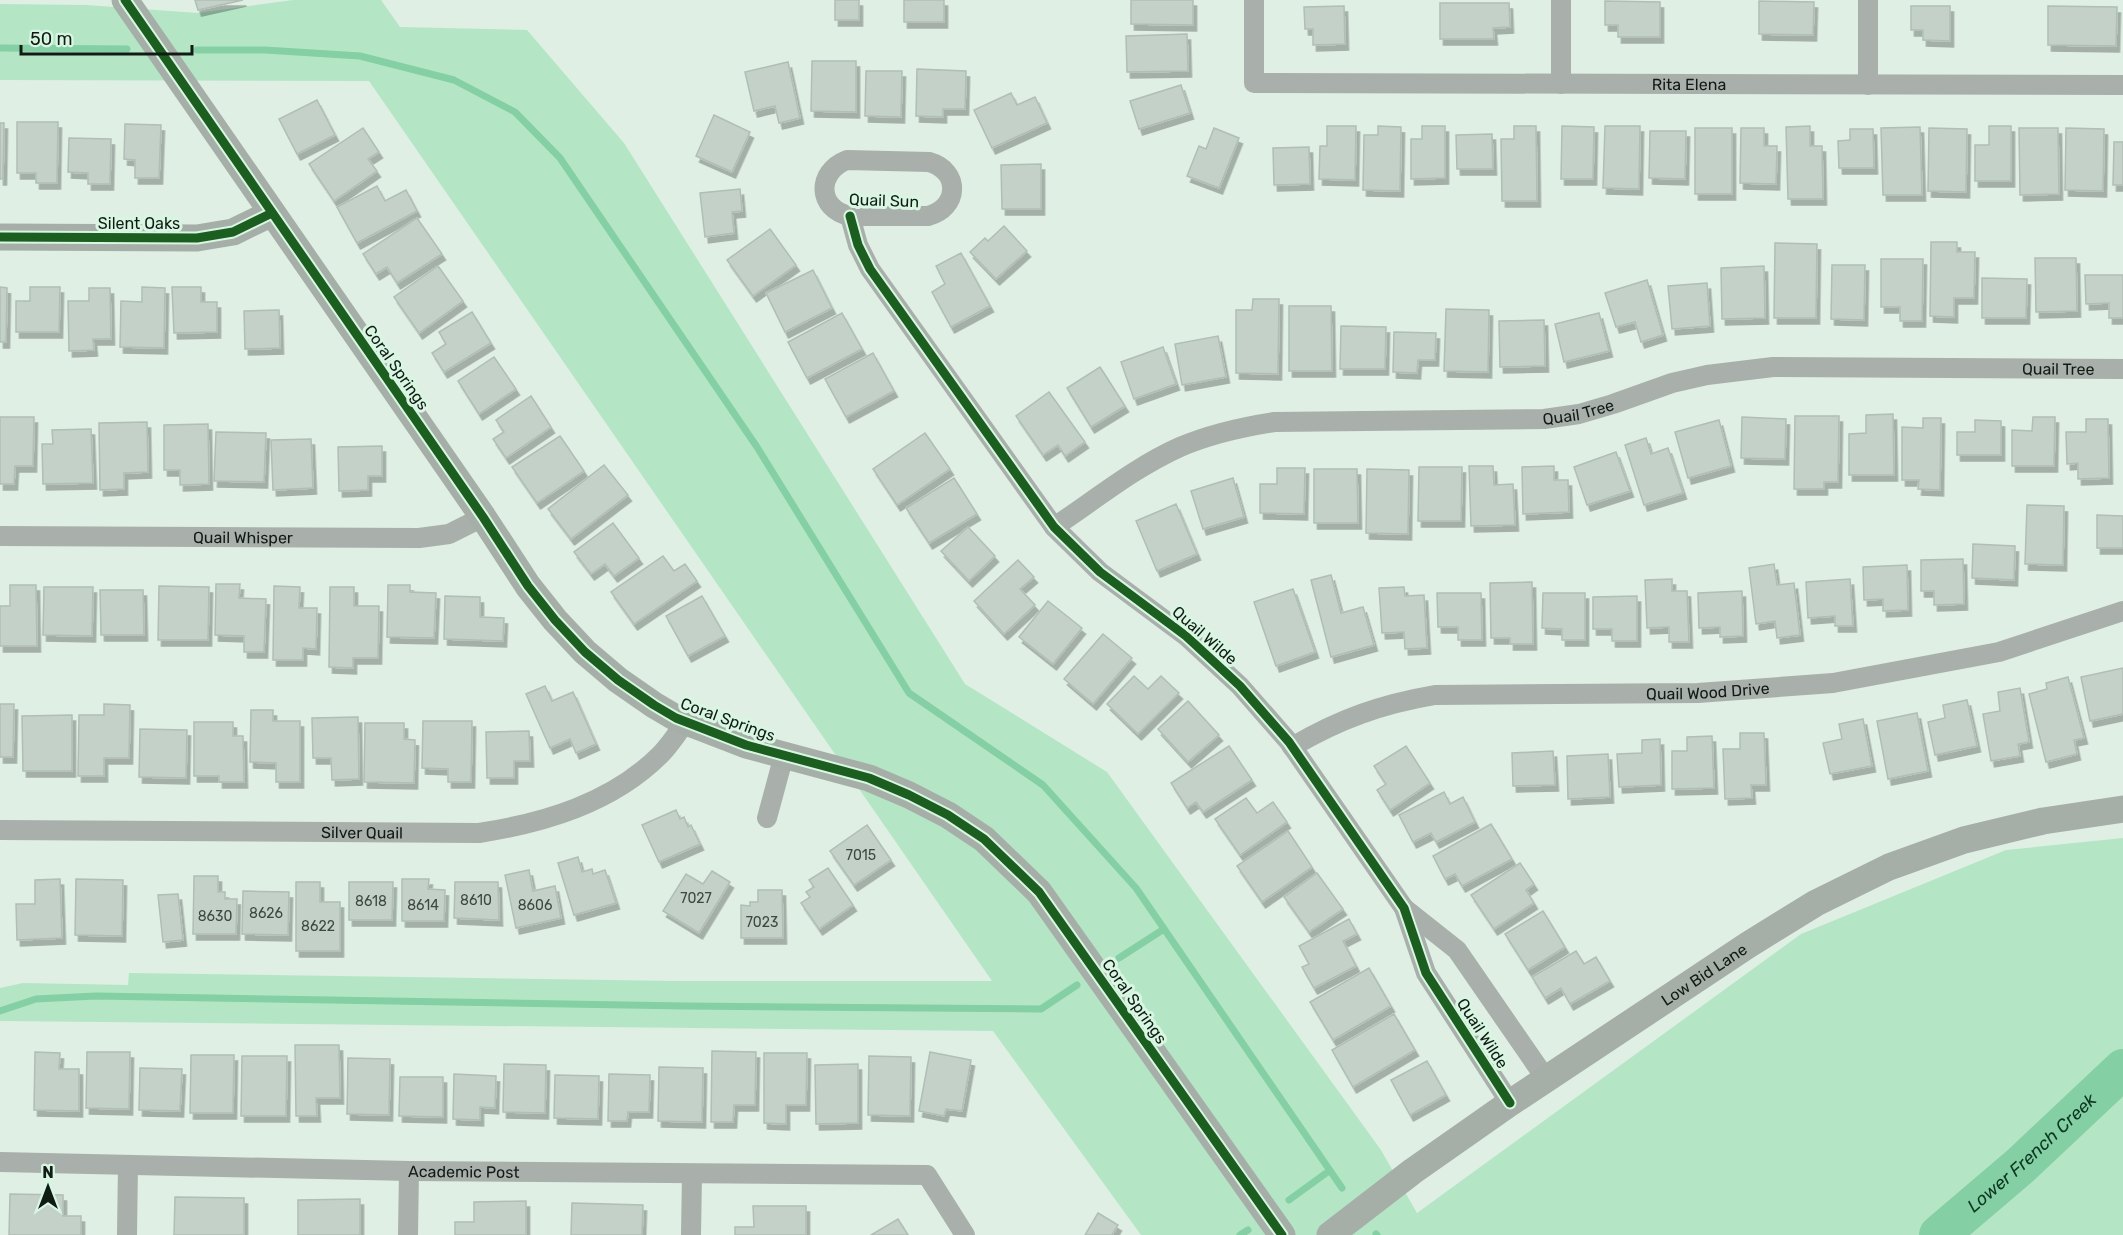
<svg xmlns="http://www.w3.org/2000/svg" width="2123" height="1235" viewBox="0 0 2123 1235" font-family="Rubik,sans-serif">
<defs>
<filter id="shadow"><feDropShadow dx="3.5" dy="6" stdDeviation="0" flood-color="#0004"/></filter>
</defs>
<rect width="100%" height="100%" fill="#dfefe4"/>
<path fill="#b4e6c6" d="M293 0H381L400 27 527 30 624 143 965 684 1107 772 1381 1150 1417 1213 1801 934 2006 850 2123 838V1235H1141L993 1031 0 1021V988L23 983 128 985 129 973 677 981H992L369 81 0 80V4L86 5 198 13Z"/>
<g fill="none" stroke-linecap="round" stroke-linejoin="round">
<g stroke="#84cfa3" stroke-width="7">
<path d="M0 48 127 49"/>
<path d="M197 50H265L360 56 454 80 515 112 560 158 757 447 909 693 1043 785 1136 888 1342 1188"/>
<path d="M1119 958 1164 929"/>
<path d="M0 1011 36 999 96 996 685 1006 1041 1009 1077 985"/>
<path d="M1289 1200 1329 1171"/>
<path d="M1376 1234 1377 1235"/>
<path d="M1240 1235 1248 1230"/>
</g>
<path stroke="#84cfa3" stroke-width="40" id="s1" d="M1939 1235 2020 1166 2123 1069"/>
</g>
<g fill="#c4d1c8" stroke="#b0beb5" stroke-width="1.5" filter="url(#shadow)">
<path d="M195 0H243L198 10Z"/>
<rect x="835" y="0" width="24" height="20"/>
<rect x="904" y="0" width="40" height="22"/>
<path d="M1131 0H1193V25L1131 24Z"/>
<path d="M1605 1 1660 2V37H1618V25H1605Z"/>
<path d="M1759 1 1814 2 1813 35 1759 34Z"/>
<path d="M1440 3H1509L1510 27 1493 28 1494 39H1440Z"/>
<path d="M1344 6 1345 44 1313 45V29H1305L1304 7Z"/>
<path d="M1911 6H1950V41L1923 40V30H1911Z"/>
<path d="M2048 6 2117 7 2116 46 2048 45Z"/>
<path d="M1187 34 1188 71 1127 72 1126 36Z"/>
<path d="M812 61H856V112L811 111Z"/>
<path d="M788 62 800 118 779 123 775 106 754 111 745 72Z"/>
<path d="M917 69 966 71 965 109H943V117L916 116Z"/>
<path d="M866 71H902L901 117 865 116Z"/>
<path d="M1181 85 1190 113 1139 129 1130 101Z"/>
<path d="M1011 93 1017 105 1035 97 1047 123 992 148 974 110Z"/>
<path d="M317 100 335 135 297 154 279 119Z"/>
<path d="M714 115 750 132 732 172 696 156Z"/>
<path d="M17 122H58L57 183H36V173H17Z"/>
<path d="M0 123H4L3 179H0Z"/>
<path d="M125 124 161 125 159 178H135V160L124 159Z"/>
<path d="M1327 126H1356L1355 180 1319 179 1320 146H1327Z"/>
<path d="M1378 126 1401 127 1400 191 1363 190 1364 135H1378Z"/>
<path d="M1422 126H1445V178L1411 179V139H1422Z"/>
<path d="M1514 126H1536L1537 201H1502L1501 139H1514Z"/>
<path d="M1562 126 1594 127 1593 179H1561Z"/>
<path d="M1605 126H1640L1639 189 1603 188Z"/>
<path d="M1810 126V146H1822L1823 199H1788L1786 127Z"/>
<path d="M1989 126H2011V181H1975V145H1989Z"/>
<path d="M1920 127 1922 195H1883L1881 128Z"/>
<path d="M363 128 379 152 368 159 377 171 334 201 309 164Z"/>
<path d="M1214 128 1239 138 1219 188 1187 176 1199 146 1206 149Z"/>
<rect x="1695" y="128" width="37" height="66"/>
<path d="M1741 128H1764V146H1777L1776 184 1740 183Z"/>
<path d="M1929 128 1967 129 1966 192 1928 191Z"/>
<path d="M2019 128H2058L2059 194 2020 195Z"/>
<path d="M2066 128 2104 129 2103 191 2065 190Z"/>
<path d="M1850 129H1873L1874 168H1839L1838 141 1850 140Z"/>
<path d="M1650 131H1686L1685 179 1649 178Z"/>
<path d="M1492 134 1493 169H1457L1456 135Z"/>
<path d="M69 138 111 139 110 184H88V173L68 172Z"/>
<path d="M2114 142H2123V185H2113Z"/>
<path d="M1309 147 1310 184 1274 185 1273 148Z"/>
<path d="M1041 164V209H1002L1001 165Z"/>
<path d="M377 186 385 201 406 190 417 211 357 243 337 207Z"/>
<path d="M740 189 742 211 732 212 734 233 705 237 700 193Z"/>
<path d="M417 218 442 254 397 283 387 267 376 274 363 254Z"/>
<path d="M1004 226 1027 251 996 279 970 252 985 238 988 241Z"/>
<path d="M770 229 796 265 753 296 727 260Z"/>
<path d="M1931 242H1957V252H1975L1974 298H1954V317L1930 316Z"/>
<path d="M1775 243 1817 244 1816 318H1774Z"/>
<path d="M961 253 990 306 951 327 932 292 945 284 936 266Z"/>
<path d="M2035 258H2076L2077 311 2036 312Z"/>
<path d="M1881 259H1923L1922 321H1900V307H1881Z"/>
<path d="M1832 265H1865L1864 320 1831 319Z"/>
<path d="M438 266 463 301 419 333 394 297Z"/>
<path d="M1764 266 1765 318 1722 319 1721 268Z"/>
<path d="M813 270 832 308 785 332 766 293Z"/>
<path d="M2085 275H2123V318H2109V303L2086 304Z"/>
<path d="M1982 278 2027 279 2026 318H1982Z"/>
<path d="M1647 280 1663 335 1641 342 1635 322 1616 327 1605 293Z"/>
<path d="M1707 283 1710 326 1672 329 1668 286Z"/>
<path d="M0 287 7 288 6 342H0Z"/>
<path d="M30 287H60L59 332H16V301H30Z"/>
<path d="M142 287 165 288 164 348 120 347 121 301 142 302Z"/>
<path d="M172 287H201V302H217V332L174 333Z"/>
<path d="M89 288H110L111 339H93L94 350 69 351 68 301H89Z"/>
<path d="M1253 299H1279L1278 374 1236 373V310H1252Z"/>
<path d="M1289 306H1331L1332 371H1289Z"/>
<path d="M1446 309 1489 310 1488 372 1444 371Z"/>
<path d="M279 310 280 348 245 349 244 311Z"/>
<path d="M472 312 491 343 444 372 432 353 446 344 439 332Z"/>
<path d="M842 313 862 349 807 378 788 342Z"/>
<path d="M1599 313 1609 351 1564 362 1555 324Z"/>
<path d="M1544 320 1545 366 1500 367 1499 321Z"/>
<path d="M1341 326 1386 327 1385 369H1340Z"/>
<path d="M1394 332 1436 333 1435 360H1418L1417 373 1393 372Z"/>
<path d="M1218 336 1226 377 1182 385 1175 344Z"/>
<path d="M1163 347 1176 384 1134 399 1121 362Z"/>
<path d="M873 353 894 391 846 417 825 379Z"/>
<path d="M494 357 516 389 479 414 458 381Z"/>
<path d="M1100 367 1125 406 1091 427 1067 388Z"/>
<path d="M1049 392 1085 442 1065 456 1058 445 1043 455 1016 416Z"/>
<path d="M531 396 551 427 506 458 493 439 504 432 496 420Z"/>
<path d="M1893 414 1894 475H1849V434L1866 433V415Z"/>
<path d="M1795 416H1839L1838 482H1824V489H1794Z"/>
<path d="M0 417H34L33 466H15L14 484H0Z"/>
<path d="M1742 417 1786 419 1785 459 1741 458Z"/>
<path d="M2033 417H2055L2054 466H2012V430L2032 431Z"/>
<path d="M1923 418H1941L1940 490 1918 489 1919 480H1902V427L1923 428Z"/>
<path d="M2086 419H2108L2109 478 2078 479V463L2067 464 2066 432H2086Z"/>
<path d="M1719 420 1731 466 1688 478 1675 432Z"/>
<path d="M1975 420 2001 421V455H1957V432H1975Z"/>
<path d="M147 422 148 472 124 473V489L100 490 99 423Z"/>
<path d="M208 424 209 484 180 485V470H164V425Z"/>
<path d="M91 429 93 483 43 484 42 444H53L52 430Z"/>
<path d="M216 432 266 433 264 482 214 481Z"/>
<path d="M925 433 950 469 897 505 873 469Z"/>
<path d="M560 436 584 471 537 503 512 467Z"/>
<path d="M1646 438 1651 454 1668 448 1683 493 1644 505 1625 445Z"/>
<path d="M311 439 313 488 273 490 271 440Z"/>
<path d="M382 446V476H368V490L339 491 338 447Z"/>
<path d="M1616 452 1630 491 1587 505 1574 467Z"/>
<path d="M604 465 628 495 571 539 548 509Z"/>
<path d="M1469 466H1493L1494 485 1513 484 1515 525 1471 526Z"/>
<path d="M1554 466V480H1568L1569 512 1523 514 1522 467Z"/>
<path d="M1419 467H1462L1461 521H1418Z"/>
<path d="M1277 468H1305L1304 514 1260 513V484H1277Z"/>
<path d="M1314 469H1357L1358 523H1314Z"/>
<path d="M1367 469 1409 470 1408 534 1366 533Z"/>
<path d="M954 478 977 514 929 543 906 508Z"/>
<path d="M1233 478 1244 517 1203 529 1191 491Z"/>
<path d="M1176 504 1197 554 1157 571 1136 521Z"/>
<path d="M2027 505 2064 506 2063 565 2025 564Z"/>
<path d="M2097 515 2123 516V548H2097Z"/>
<path d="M613 523 639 558 614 576 605 564 591 574 574 552Z"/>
<path d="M968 527 995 556 969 581 941 551Z"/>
<path d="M1973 544 2015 546 2014 580 1972 578Z"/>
<path d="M663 556 674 571 685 564 697 581 634 624 611 592Z"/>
<path d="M1963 559 1964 604 1934 605V591H1921V560Z"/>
<path d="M1018 560 1034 577 1020 589 1035 605 1004 634 974 601Z"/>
<path d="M1774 564 1777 585 1794 583 1800 635 1777 638 1775 621 1756 624 1749 568Z"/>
<path d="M1907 565 1908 610 1883 611V599L1864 600 1863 567Z"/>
<path d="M1331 575 1341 613 1363 607 1374 645 1331 657 1311 580Z"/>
<path d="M1672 579V591H1687L1689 642H1669V627L1647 628 1645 580Z"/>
<path d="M1850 579 1853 626H1835V616L1808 618 1806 582Z"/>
<path d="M1532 582 1533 644H1510V638H1491L1490 583Z"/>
<path d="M216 584H240L239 598 266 599 264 652H244V636L215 635Z"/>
<path d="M10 585H36L37 646H0V606H10Z"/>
<path d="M388 585H410V592L436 593 434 638 387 637Z"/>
<path d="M159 586 209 587 208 640H158Z"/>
<path d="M274 586 300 587 299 608H317L316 649 303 648V660H273Z"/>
<path d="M44 587H93L92 636 43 635Z"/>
<path d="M330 587H354V606H379L378 658H353V668L329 667Z"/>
<path d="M1404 587 1405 596 1424 595 1427 648 1405 649 1404 632 1382 633 1379 588Z"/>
<path d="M1293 589 1315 652 1276 666 1254 602Z"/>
<path d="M100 590H143L144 635H101Z"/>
<path d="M1742 591 1743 636 1720 637V627L1699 628 1698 593Z"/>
<path d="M1437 593H1481L1482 640H1458V627H1438Z"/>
<path d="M1543 593H1585V640H1562V629L1542 628Z"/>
<path d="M445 596 480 597V617L504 618 503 641 444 639Z"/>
<path d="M702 596 725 636 688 656 666 616Z"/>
<path d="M1637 596V641H1612V629H1593V597Z"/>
<path d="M1048 601 1082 628 1053 664 1019 637Z"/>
<path d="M1103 634 1132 658 1093 704 1064 679Z"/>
<path d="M2123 668V714L2090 721 2081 677Z"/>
<path d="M1134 676 1148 689 1161 676 1179 693 1138 734 1107 704Z"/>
<path d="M2068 677 2084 738 2074 740 2077 754 2046 762 2029 694 2047 689 2046 683Z"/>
<path d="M545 686 552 701 573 692 596 744 576 753 570 739 550 748 526 694Z"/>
<path d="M2020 688 2029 742 2018 744 2020 756 1991 761 1983 714 2000 711 1998 692Z"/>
<path d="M1967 700 1977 746 1935 755 1928 722 1945 718 1943 705Z"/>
<path d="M1188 701 1219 735 1188 762 1158 729Z"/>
<path d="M0 704H14L13 757H0Z"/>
<path d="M104 704 130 705 129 758H104V776H78L79 715H104Z"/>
<path d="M251 710H273V721H300V782H276V763L250 762Z"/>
<path d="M1917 713 1928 771 1888 779 1877 721Z"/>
<path d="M72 715V771H23L22 716Z"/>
<path d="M358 717 359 779 332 780 331 758H313L312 718Z"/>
<path d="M1863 719 1872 766 1830 774 1823 743 1842 739 1839 724Z"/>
<path d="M423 721H472L471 782H448V769L422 768Z"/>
<path d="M194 722H233V736H243L244 782H219V776H194Z"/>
<path d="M365 723H404V739L415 740 414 783 364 782Z"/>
<path d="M140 729 187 730 186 778 139 777Z"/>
<path d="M529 731 530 761H514V778H487L486 732Z"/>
<path d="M1740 733H1764L1766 785H1751L1752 798 1725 799 1723 749H1740Z"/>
<path d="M1712 736 1714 788 1672 789V751H1687V737Z"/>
<path d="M1660 739 1661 785 1619 787 1617 754 1642 753V740Z"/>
<path d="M1229 746 1252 780 1203 812 1196 802 1187 808 1171 783Z"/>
<path d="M1406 746 1430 783 1390 810 1377 790 1386 784 1374 766Z"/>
<path d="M1553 751 1555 785 1513 786 1512 753Z"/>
<path d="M1608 754 1610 797 1568 799 1567 756Z"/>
<path d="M1444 792 1450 804 1463 797 1475 822 1436 842 1431 833 1413 842 1399 815Z"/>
<path d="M1246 798 1257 813 1273 802 1287 822 1240 855 1215 819Z"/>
<path d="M676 810 680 819 684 817 688 827 691 825 700 844 659 862 642 825Z"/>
<path d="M1491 824 1512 859 1462 886 1455 874 1445 879 1433 856Z"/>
<path d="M867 825 891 860 854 885 830 851Z"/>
<path d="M1288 831 1312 867 1262 902 1237 866Z"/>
<path d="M578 857 582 872 592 869 593 874 605 870 616 903 574 915 558 863Z"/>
<path d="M1520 863 1534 884 1526 890 1534 903 1494 929 1471 895Z"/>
<path d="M828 868 853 905 819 929 801 903 810 897 806 892 814 887 809 880Z"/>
<path d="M529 870 533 891 555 886 561 918 516 928 505 875Z"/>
<path d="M712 871 730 882 699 933 663 911 686 874 703 884Z"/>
<path d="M1317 873 1343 909 1309 932 1284 897Z"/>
<path d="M194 876H218V892H225V899H237L236 934H193Z"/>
<path d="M60 879 62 938 17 940 16 904H35V880Z"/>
<path d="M76 879 123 880 122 936 75 935Z"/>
<path d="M402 879H429L428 889 445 890 444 921H402Z"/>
<path d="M296 882H320V902H340V951H296Z"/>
<path d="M349 882H393L392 920H349Z"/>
<path d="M455 882H498L499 920 454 918Z"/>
<path d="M758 890H782L783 938H741V905L750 906V902H758Z"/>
<path d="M243 891 289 892 288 935 242 934Z"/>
<path d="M178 894 183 940 163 942 158 895Z"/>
<path d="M1543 911 1565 947 1528 970 1505 934Z"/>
<path d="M1349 919 1357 934 1343 941 1356 966 1314 988 1302 967 1309 964 1299 946Z"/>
<path d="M1576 951 1584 964 1596 957 1610 981 1570 1004 1561 988 1545 998 1532 977Z"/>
<path d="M1369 968 1391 1006 1333 1040 1310 1002Z"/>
<path d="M1394 1014 1415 1050 1353 1087 1332 1050Z"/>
<path d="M295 1045H339L340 1098H316L317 1116H296Z"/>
<path d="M712 1051 756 1052 755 1105H734L733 1122H711Z"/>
<path d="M35 1052 60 1053 59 1069H79V1111L34 1110Z"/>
<path d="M87 1052H130L129 1109 86 1108Z"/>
<path d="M930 1052 971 1060 962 1111 946 1109 944 1116 919 1111Z"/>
<path d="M764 1053H807L806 1105H786V1124L764 1123Z"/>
<path d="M191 1055H234L233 1113H190Z"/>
<path d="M242 1056H287L286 1116H241Z"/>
<path d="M869 1056 911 1057 910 1116 868 1115Z"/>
<path d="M348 1058 390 1059 389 1115 347 1114Z"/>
<path d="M1427 1061 1446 1095 1410 1115 1391 1080Z"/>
<path d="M504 1064 546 1065 545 1113 503 1112Z"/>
<path d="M858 1064V1123L816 1124 815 1065Z"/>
<path d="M659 1067 703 1068 702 1122 658 1121Z"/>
<path d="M140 1068 182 1069 180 1111 139 1110Z"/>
<path d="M454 1074 496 1076 495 1108 480 1107V1120L453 1119Z"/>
<path d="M609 1074 650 1075 649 1112H628L627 1121H608Z"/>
<path d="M555 1075 599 1076 598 1119 554 1118Z"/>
<path d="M400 1077H443V1117L399 1116Z"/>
<path d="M10 1194 63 1195V1216H81V1235H9Z"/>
<path d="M175 1197 244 1198V1235H174Z"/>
<path d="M360 1199V1235H298V1200Z"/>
<path d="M526 1201V1235H455V1222H474V1202Z"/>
<path d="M572 1203 643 1205 642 1235H571Z"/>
<path d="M753 1206H806V1235H735V1227H754Z"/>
<path d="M1098 1213 1118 1225 1112 1235H1085Z"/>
<path d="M898 1219 908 1235H871Z"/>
</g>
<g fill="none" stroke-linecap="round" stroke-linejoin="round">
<g stroke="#a9afab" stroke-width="20">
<path id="s2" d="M1254 0V83L2123 85"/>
<path d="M1561 0V84"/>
<path d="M1868 85V0"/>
<path d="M847 160 929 162C961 171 959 208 928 216H850C817 209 816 172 847 160Z"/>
<path d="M850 216 858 245 870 269 1054 527 1100 572 1186 636 1240 686 1289 742 1404 908 1426 973 1510 1103"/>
<path id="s3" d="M1054 527C1095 500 1135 467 1180 447 1210 434 1242 427 1274 422L1544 419 1579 414 1613 404 1672 383 1707 375 1773 367 2123 369"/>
<path id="s4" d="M0 536 419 538 449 534 483 517"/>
<path id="s5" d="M1292 747C1339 719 1382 704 1435 695L1698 693 1833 683 1999 652 2123 611"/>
<path d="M767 818 784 755"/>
<path id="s6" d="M0 830 479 833C544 823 612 803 660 755 670 745 677 733 686 722"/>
<path d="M1404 908 1457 950 1546 1079"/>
<path id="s7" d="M0 1162 409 1171 927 1175 965 1235"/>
<path d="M127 1235 128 1165"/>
<path d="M408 1235 409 1171"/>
<path d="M691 1235 692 1174"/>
</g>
<g stroke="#a6aea8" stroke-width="27">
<path d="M125 0 483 517 528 586 555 620 585 652 618 680 654 705 676 718 746 745 869 778 909 795 948 815 984 839 1039 892 1282 1235"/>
<path d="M0 237 197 238 233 232 272 213"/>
<path id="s8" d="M1330 1235 1413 1171 1510 1103 1748 945 1816 903 1889 867 1964 840 2043 821 2123 809"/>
</g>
<defs>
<g id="cycleway">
<path d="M125 0 483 517 528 586 555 620 585 652 618 680 654 705 676 718 746 745 869 778 909 795 948 815 984 839 1039 892 1282 1235"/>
<path d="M850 216 858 245 870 269 1054 527 1100 572 1186 636 1240 686 1289 742 1404 908 1426 973 1510 1103"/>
<path d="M0 237 197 238 233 232 272 213"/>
</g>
</defs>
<use href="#cycleway" stroke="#d8f6e2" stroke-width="13"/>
<use href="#cycleway" stroke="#1b5e20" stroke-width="9"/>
</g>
<g text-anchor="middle" stroke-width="6" stroke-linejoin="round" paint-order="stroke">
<g font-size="14" fill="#3d4841">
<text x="861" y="860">7015</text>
<text x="696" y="903">7027</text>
<text x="476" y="905">8610</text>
<text x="371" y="906">8618</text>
<text x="423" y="910">8614</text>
<text x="535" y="910">8606</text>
<text x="266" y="918">8626</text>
<text x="215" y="921">8630</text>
<text x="762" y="927">7023</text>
<text x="318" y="931">8622</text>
</g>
<g font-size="16" fill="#101b14" stroke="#d8f6e2">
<text dy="6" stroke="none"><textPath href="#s2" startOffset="518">Rita Elena</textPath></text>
<text transform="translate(884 200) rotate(2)" y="6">Quail Sun</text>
<text x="139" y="229">Silent Oaks</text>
<text transform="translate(397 367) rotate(55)" y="6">Coral Springs</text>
<text dy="6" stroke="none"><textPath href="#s3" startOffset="1038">Quail Tree</textPath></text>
<text dy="6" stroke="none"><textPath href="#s3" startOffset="552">Quail Tree</textPath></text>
<text dy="6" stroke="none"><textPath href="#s4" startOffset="243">Quail Whisper</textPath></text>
<text transform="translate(1205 635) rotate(41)" y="6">Quail Wilde</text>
<text dy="6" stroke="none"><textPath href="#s5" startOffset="426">Quail Wood Drive</textPath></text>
<text transform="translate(728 719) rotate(20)" y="6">Coral Springs</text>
<text dy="6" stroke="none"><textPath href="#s6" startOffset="362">Silver Quail</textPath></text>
<text dy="6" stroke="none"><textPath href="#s8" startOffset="456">Low Bid Lane</textPath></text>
<text transform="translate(1135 1001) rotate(55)" y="6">Coral Springs</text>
<text transform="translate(1483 1033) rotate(57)" y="6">Quail Wilde</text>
<text dy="6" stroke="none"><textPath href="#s7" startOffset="464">Academic Post</textPath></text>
</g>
<g font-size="18" font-style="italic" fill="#0c3720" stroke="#d8f6e2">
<text dy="6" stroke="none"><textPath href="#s1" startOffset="124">Lower French Creek</textPath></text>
</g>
</g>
<g transform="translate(48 1187)" stroke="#d8f6e2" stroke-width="4.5" paint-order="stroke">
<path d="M0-4.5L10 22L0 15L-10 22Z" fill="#101b14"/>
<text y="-9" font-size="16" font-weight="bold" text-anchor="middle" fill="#101b14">N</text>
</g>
<path d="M21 45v9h171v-9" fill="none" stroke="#101b14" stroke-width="3"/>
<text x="30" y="45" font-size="18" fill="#101b14" stroke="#d8f6e2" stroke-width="4.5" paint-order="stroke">50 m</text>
</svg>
